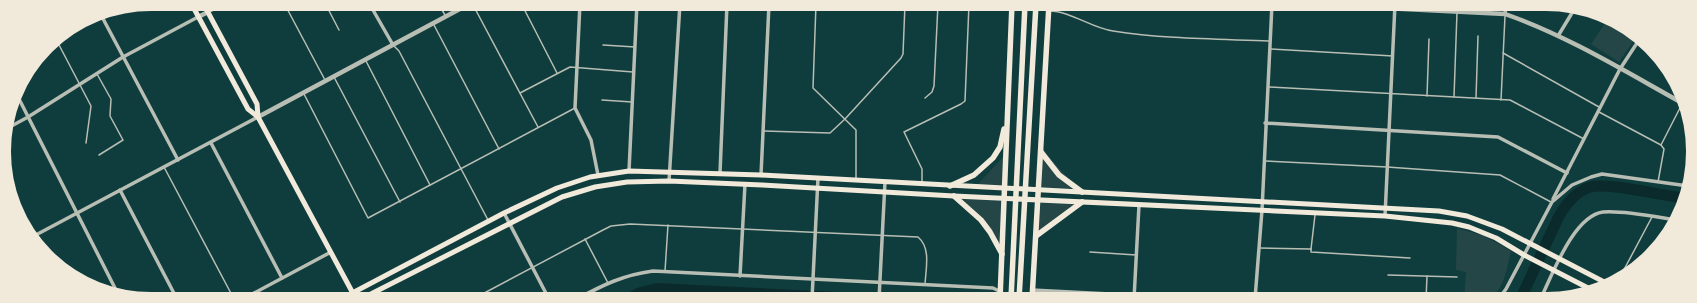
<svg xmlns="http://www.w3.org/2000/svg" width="1697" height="303" viewBox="0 0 1697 303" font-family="'PT Serif',serif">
<rect width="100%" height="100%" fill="#0f3d3e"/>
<g fill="#244646">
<path d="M1608 19 1620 23 1636 37 1619 62 1591 44Z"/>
<path d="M1043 148C1054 165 1066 174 1078 189L1040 187Z"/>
<path d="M1004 156 1002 186 977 185Z"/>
<path d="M959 199 1002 201 1001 248 991 229Z"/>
<path d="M1041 203 1076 204 1037 232Z"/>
<path d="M1457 228 1484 236 1511 251C1507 267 1504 296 1484 300 1478 301 1470 300 1464 300L1466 272 1456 270Z"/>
</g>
<path fill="#0a2a2b" d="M656 283 984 299H690L658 296 644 299H616L637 288Z"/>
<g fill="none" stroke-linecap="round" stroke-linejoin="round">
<path stroke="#0a2a2b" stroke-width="11" d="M1520 300 1558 218C1565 205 1575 192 1590 187 1608 182 1663 196 1684 198"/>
<g stroke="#b8beb3" stroke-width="1.5">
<path d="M284 3 325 80"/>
<path d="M325 3 339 30"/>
<path d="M438 3 445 15"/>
<path d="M472 3 538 127"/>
<path d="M521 3 557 73"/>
<path d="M816 4 813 88 856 130V179"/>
<path d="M1049 11C1071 11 1091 28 1113 31 1163 39 1219 39 1269 41"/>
<path d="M434 25 499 149"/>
<path d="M58 43 91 106 86 143"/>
<path d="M603 45 635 47"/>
<path d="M394 46 399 51 488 220"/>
<path d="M1271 49 1393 56"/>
<path d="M1503 53 1599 107"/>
<path d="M366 61 430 185"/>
<path d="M97 74 111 99 110 116 123 140 99 155"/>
<path d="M334 77 400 202"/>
<path d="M1269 87 1510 100 1584 139"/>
<path d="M520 93 570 67 633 72"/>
<path d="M304 94 368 218 575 108"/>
<path d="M1427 96 1429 39"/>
<path d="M1454 97 1457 12"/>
<path d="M925 98 932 92 934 86 938 4"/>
<path d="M1476 98 1478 36"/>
<path d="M602 100 632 102"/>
<path d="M1501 100 1505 16"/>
<path d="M1599 112 1661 145"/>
<path d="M764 131 830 133 845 119 901 58 903 54 905 4"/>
<path d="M1265 161 1387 167 1500 175 1551 202"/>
<path d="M164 167 234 299"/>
<path d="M922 182V169L904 132 961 104 965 101 969 4"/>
<path d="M1658 182 1664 149 1661 145 1682 104"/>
<path d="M585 239 608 283"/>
<path d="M1259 248 1311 249"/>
<path d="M1311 249V252L1410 258"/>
<path d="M1311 249 1315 215"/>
<path d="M1090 252 1136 255"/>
<path d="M665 271 668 225"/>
<path d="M1388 275 1457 277"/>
<path d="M1619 279 1652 217"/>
<path d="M473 299 603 230 611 226 630 224 918 237C931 248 926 268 925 284"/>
<path d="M1426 300 1427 276"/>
</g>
<g stroke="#b8beb3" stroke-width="3.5">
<path d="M369 3 393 45"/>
<path d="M580 3 575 108 591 140 598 175"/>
<path d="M208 12 224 3"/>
<path d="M100 13 178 160"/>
<path d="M1505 14 1506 4"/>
<path d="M1558 36 1575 8"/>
<path d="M16 93 118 294"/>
<path d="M1265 123 1498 137 1567 173"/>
<path d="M6 129 28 117 123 57 198 17"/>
<path d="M211 143 282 278"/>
<path d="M629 171 637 3"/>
<path d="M720 173 727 4"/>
<path d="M761 175 769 4"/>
<path d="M669 181 680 3"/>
<path d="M120 190 177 299"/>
<path d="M1553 199 1620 69 1639 40"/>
<path d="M504 213 549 299"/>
<path d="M1385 216 1395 4"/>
<path d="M32 237 258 117"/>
<path d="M740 276 745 184"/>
<path d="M1032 290 1207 299"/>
<path d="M243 299 331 252"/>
<path d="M577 299C603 285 623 275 653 271L993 288 1001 292"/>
<path d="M812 299 818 178"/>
<path d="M879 299 885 182"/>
<path d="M1134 299 1139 205"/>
<path d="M1255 299 1262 210 1272 4"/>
<path d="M1498 300 1506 289 1552 202 1572 185 1591 177 1602 174 1688 186"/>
<path d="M1540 300C1552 276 1573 216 1603 212 1622 210 1657 217 1677 220"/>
</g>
<g stroke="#b8beb3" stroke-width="4.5">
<path d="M1303 4 1505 14C1568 36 1626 72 1684 104"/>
<path d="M198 17 208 12"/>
<path d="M258 117 471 3"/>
</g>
<g stroke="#f1e9da" stroke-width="5">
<path d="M191 3 248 109 258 117"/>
<path d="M203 3 257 104 258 117 356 299"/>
<path d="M341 299 504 213 557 188 590 177 629 171 761 175 1439 211 1467 216 1502 229 1610 285"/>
<path d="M361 299 562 197 595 187 627 182 669 181 762 185 954 196 1385 216 1452 223 1469 227 1496 238 1524 255 1592 290"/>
</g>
<g stroke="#f1e9da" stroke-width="5.5">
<path d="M1041 152 1059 175 1082 192"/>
<path d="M950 186 974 175 993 158 1000 147 1004 129"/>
<path d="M954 196 981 220 990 232 1002 254"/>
<path d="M1036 236 1082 202"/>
<path d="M1000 299 1012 4"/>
<path d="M1011 299 1025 4"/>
<path d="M1019 299 1036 4"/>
<path d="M1032 299 1049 4"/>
</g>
</g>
<path d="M0 0H1697V303H0ZM151 10H1546A141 141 0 0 1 1687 151V152A141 141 0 0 1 1546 293H151A141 141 0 0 1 10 152V151A141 141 0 0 1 151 10Z" fill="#f1e9da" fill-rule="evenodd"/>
<path fill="none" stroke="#f1e9da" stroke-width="2" d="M151 10H1546A141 141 0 0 1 1687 151V152A141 141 0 0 1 1546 293H151A141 141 0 0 1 10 152V151A141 141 0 0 1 151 10Z"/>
</svg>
